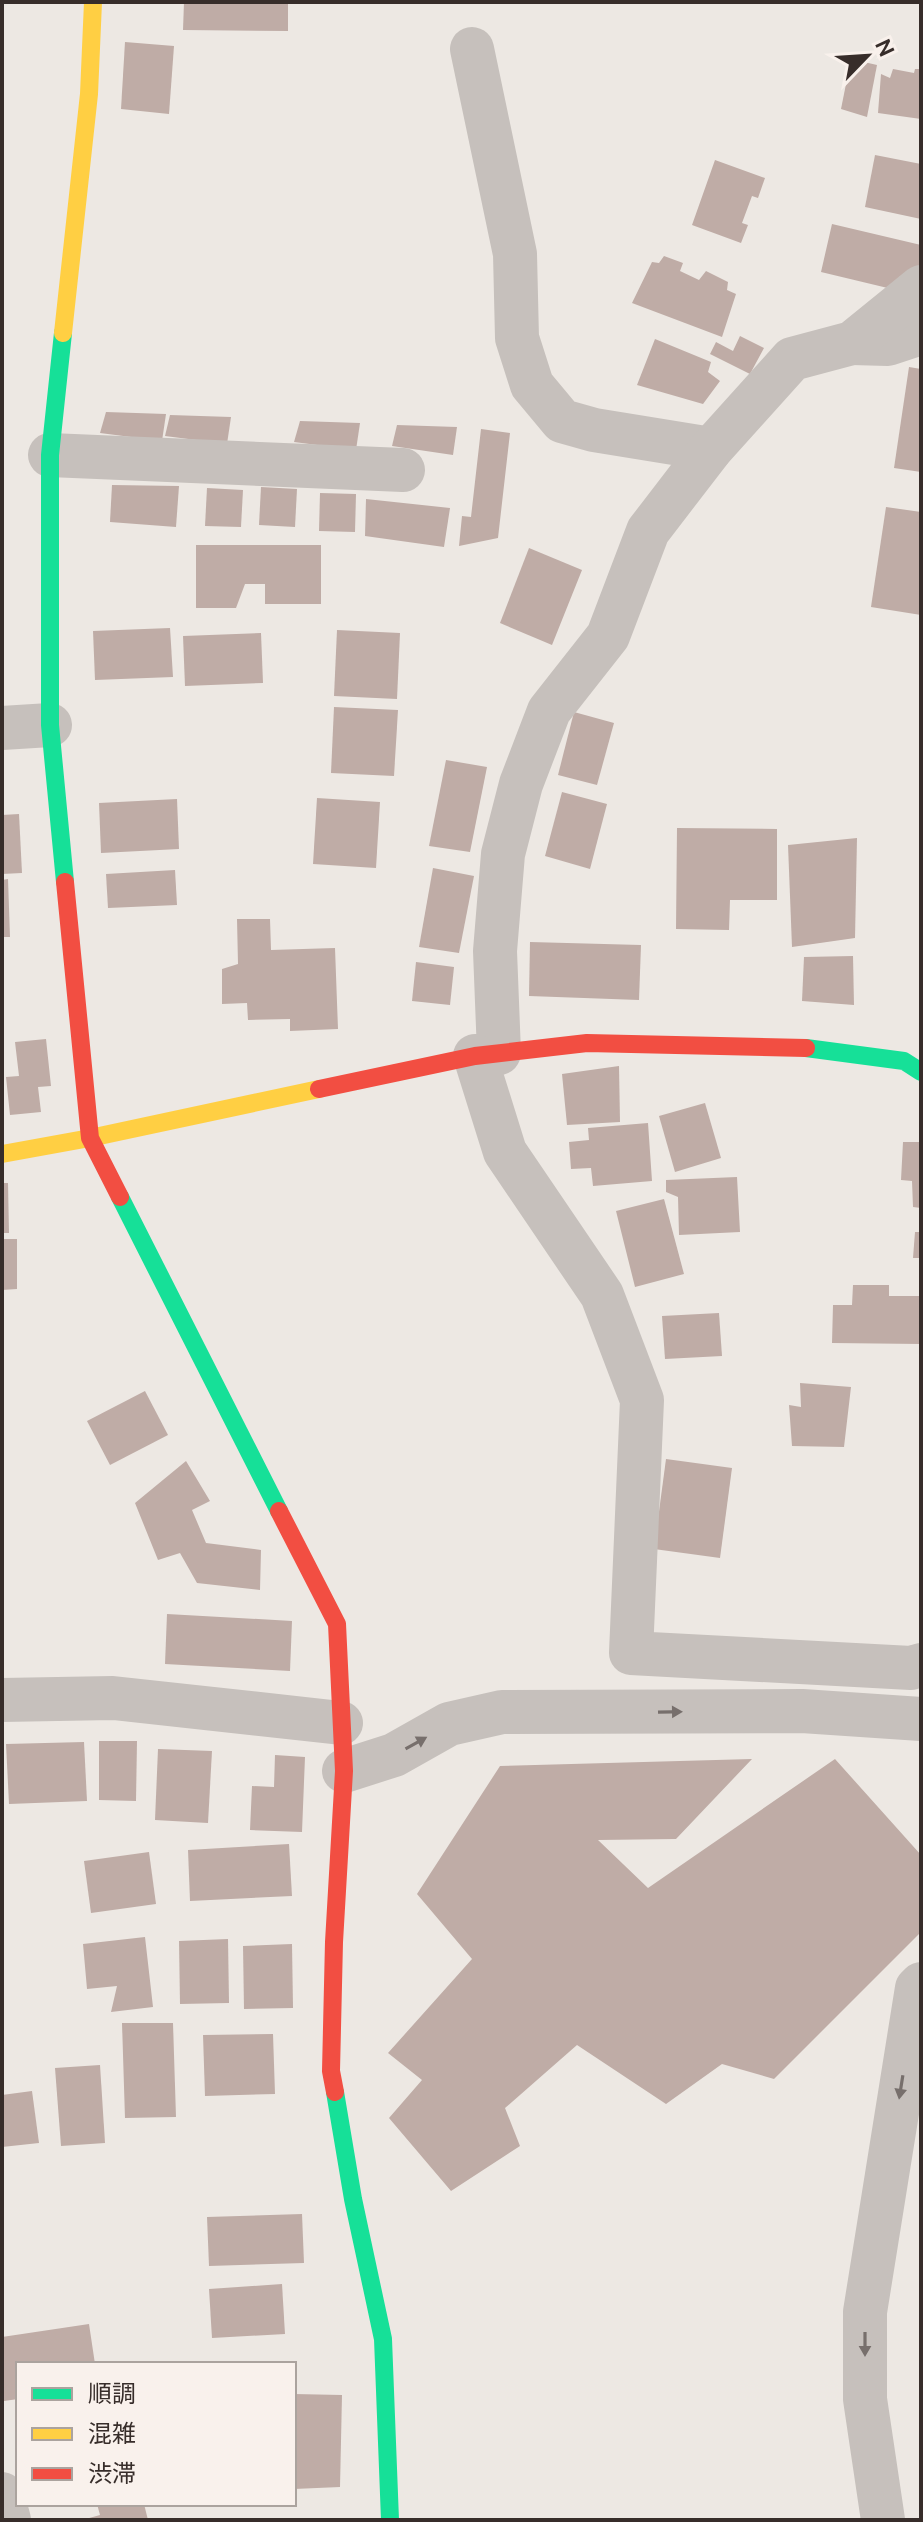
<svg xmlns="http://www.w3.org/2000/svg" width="923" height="2522" viewBox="0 0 923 2522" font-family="Ubuntu,'Noto Sans JP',sans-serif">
<rect width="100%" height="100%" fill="#ede8e3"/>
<g fill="#bfaca6">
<path d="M184 2H288V31L183 30Z"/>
<path d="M125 42 174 46 169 114 121 109Z"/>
<path d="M851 59 877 65 867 117 841 109Z"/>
<path d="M893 69 914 73 915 69H921V119L878 113 881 74 890 78Z"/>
<path d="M875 155 921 164V219L865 207Z"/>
<path d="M715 160 765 178 758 198 752 196 742 223 748 225 741 243 692 225Z"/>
<path d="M832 224 921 245 920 280 900 276 896 290 821 272Z"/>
<path d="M664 256 683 263 680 271 699 280 706 271 728 282 727 290 736 294 722 337 632 303 652 262 659 263Z"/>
<path d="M740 336 764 348 750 374 710 354 716 342 733 351Z"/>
<path d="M655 339 711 362 708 372 720 381 703 404 637 385Z"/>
<path d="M909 367 921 369V472L894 468Z"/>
<path d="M106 412 166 414 162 441 100 433Z"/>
<path d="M170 415 231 417 227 444 165 436Z"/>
<path d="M300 421 360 423 356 450 294 442Z"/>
<path d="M397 425 457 427 453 455 392 446Z"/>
<path d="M481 429 510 433 498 538 459 546 462 516 471 517Z"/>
<path d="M112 485 179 486 176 527 110 522Z"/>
<path d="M261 487 297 489 295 527 259 525Z"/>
<path d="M207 488 243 490 241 527 205 526Z"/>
<path d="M320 493 356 494 355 532 319 531Z"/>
<path d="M366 499 450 508 444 547 365 536Z"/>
<path d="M886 507 921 512V615L871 607Z"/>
<path d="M196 545H321V604H265V584H245L236 608H196Z"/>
<path d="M529 548 582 570 552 645 500 623Z"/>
<path d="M170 628 173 677 95 680 93 631Z"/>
<path d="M337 630 400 633 397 699 334 696Z"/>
<path d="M261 633 263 683 185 686 183 636Z"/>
<path d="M334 707 398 710 394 776 331 773Z"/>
<path d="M574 712 614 723 597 785 558 775Z"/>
<path d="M446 760 487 767 470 852 429 846Z"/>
<path d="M562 792 607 804 590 869 545 856Z"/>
<path d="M317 798 380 802 376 868 313 864Z"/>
<path d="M177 799 179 849 101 853 99 803Z"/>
<path d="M19 814 22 873 2 874V815Z"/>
<path d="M677 828 777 829V900H730L729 930 676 929Z"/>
<path d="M857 838 855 938 792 947 788 845Z"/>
<path d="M433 868 474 876 459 953 419 947Z"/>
<path d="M175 870 177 905 108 908 106 874Z"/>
<path d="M8 879 10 937H2V880Z"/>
<path d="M237 919H270L271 950 335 948 338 1029 290 1031V1019L248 1020 247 1003 222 1004V969L238 964Z"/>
<path d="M530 942 641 945 639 1000 529 996Z"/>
<path d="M853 956 854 1005 802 1001 804 957Z"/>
<path d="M416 962 454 967 450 1005 412 1001Z"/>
<path d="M46 1039 51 1086 38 1087 41 1112 10 1115 6 1077 19 1076 15 1042Z"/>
<path d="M619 1066 620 1122 567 1125 562 1074Z"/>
<path d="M705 1103 721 1158 675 1172 659 1116Z"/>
<path d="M648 1123 652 1181 593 1186 591 1168 571 1169 569 1142 589 1140 588 1128Z"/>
<path d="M903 1142H921V1208L913 1207 912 1181 901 1180Z"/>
<path d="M737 1177 740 1232 679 1235 678 1197 666 1192V1180Z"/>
<path d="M2 1183H8L9 1233H2Z"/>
<path d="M664 1199 684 1274 635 1287 616 1211Z"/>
<path d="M915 1232H921V1258H913Z"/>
<path d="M2 1239H17V1289L2 1290Z"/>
<path d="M853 1285H889V1296H921V1344L832 1343 833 1305H852Z"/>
<path d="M719 1313 722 1356 665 1359 662 1316Z"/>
<path d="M800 1383 851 1387 844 1447 792 1446 789 1405 801 1407Z"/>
<path d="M145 1391 168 1435 110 1465 87 1421Z"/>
<path d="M666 1459 732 1468 720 1558 654 1549Z"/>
<path d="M186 1461 210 1501 192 1510 206 1543 261 1550 260 1590 197 1583 180 1553 158 1560 135 1503Z"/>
<path d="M167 1614 292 1621 290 1671 165 1664Z"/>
<path d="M99 1741H137L136 1801 99 1800Z"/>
<path d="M84 1742 87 1801 9 1804 6 1744Z"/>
<path d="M158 1749 212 1751 208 1823 155 1820Z"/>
<path d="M275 1755 305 1757 302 1832 250 1830 252 1786 274 1787Z"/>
<path d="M752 1759 676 1839 598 1840 648 1888 835 1759 921 1855V1932L774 2079 722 2064 666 2104 577 2045 505 2108 520 2146 451 2191 389 2118 422 2080 388 2053 472 1959 417 1894 500 1766Z"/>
<path d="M289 1844 292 1896 190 1901 188 1850Z"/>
<path d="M149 1852 156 1904 91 1913 84 1861Z"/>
<path d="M145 1937 153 2007 111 2012 117 1986 87 1989 83 1944Z"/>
<path d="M228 1939 229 2003 180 2004 179 1941Z"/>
<path d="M292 1944 293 2008 244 2009 243 1946Z"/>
<path d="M122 2023H173L176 2117 125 2118Z"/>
<path d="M273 2034 275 2094 205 2096 203 2035Z"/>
<path d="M100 2065 105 2143 61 2146 55 2068Z"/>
<path d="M32 2091 39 2143 2 2147V2095Z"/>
<path d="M302 2214 304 2263 209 2266 207 2217Z"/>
<path d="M282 2284 285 2334 212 2338 209 2289Z"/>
<path d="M89 2324 95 2364H18V2399L4 2401 2 2385V2337Z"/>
<path d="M294 2394 342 2395 340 2487 294 2489Z"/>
<path d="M97 2504H144L148 2520H82L100 2515Z"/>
</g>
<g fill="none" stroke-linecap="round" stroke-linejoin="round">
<g stroke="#c6c0bc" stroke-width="44">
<path d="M472 49 515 254 517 338 532 385 562 421 594 430 711 449"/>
<path d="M852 343 888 344 921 333"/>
<path d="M50 455 403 470"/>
<path d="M2 728 50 725"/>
<path d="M499 1053 495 951 503 854 521 784 549 711 608 636 648 531 711 449 792 359 852 343 921 287"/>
<path d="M475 1056 505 1152 602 1295 642 1400 631 1653 911 1668 921 1665"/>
<path d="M2 1700 113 1698 341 1723"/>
<path d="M344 1771 394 1755 449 1724 502 1712 802 1711 921 1719"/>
<path d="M2 2494 9 2520"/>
<path d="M883 2520 865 2399V2312L917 1988 921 1984"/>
</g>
<g stroke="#16e098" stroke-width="18">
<path d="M63 333 50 455V725L65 882"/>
<path d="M806 1048 904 1061 921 1072"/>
<path d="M120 1197 279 1511"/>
<path d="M335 2092 353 2199 383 2339 390 2520"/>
</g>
<g stroke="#ffcf43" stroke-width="18">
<path d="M63 333 89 94 93 2"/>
<path d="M2 1154 90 1138 319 1089"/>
</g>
<g stroke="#f24e42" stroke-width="18">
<path d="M65 882 90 1138 120 1197"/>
<path d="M319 1089 475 1056 587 1043 806 1048"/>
<path d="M279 1511 337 1624 344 1771 334 1942 331 2071 335 2092"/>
</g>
</g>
<defs><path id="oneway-solid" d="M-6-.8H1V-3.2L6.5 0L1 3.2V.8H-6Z" transform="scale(2)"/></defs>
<g fill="#776f6c">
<use href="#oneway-solid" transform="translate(670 1712) rotate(-1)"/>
<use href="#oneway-solid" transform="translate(416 1743) rotate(-29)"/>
<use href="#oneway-solid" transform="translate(901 2087) rotate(99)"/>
<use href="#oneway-solid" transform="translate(865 2344) rotate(90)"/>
</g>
<rect width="923" height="2522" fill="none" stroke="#372d2a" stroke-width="8"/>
<rect x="16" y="2362" width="280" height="144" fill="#f9f1ec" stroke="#aba39e" stroke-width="2"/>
<rect x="32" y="2388" width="40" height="12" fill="#16e098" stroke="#aba39e" stroke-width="2"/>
<text x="88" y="2402" font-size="24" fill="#372d2a">順調</text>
<rect x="32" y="2428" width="40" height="12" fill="#ffcf43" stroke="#aba39e" stroke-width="2"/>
<text x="88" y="2442" font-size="24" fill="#372d2a">混雑</text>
<rect x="32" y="2468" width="40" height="12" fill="#f24e42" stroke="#aba39e" stroke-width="2"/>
<text x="88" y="2482" font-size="24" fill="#372d2a">渋滞</text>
<g transform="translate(867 56) rotate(65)" stroke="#f9f1ec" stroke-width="6" paint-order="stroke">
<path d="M0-6L14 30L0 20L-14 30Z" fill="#372d2a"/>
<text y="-12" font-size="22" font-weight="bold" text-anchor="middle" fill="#372d2a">N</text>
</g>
</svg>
